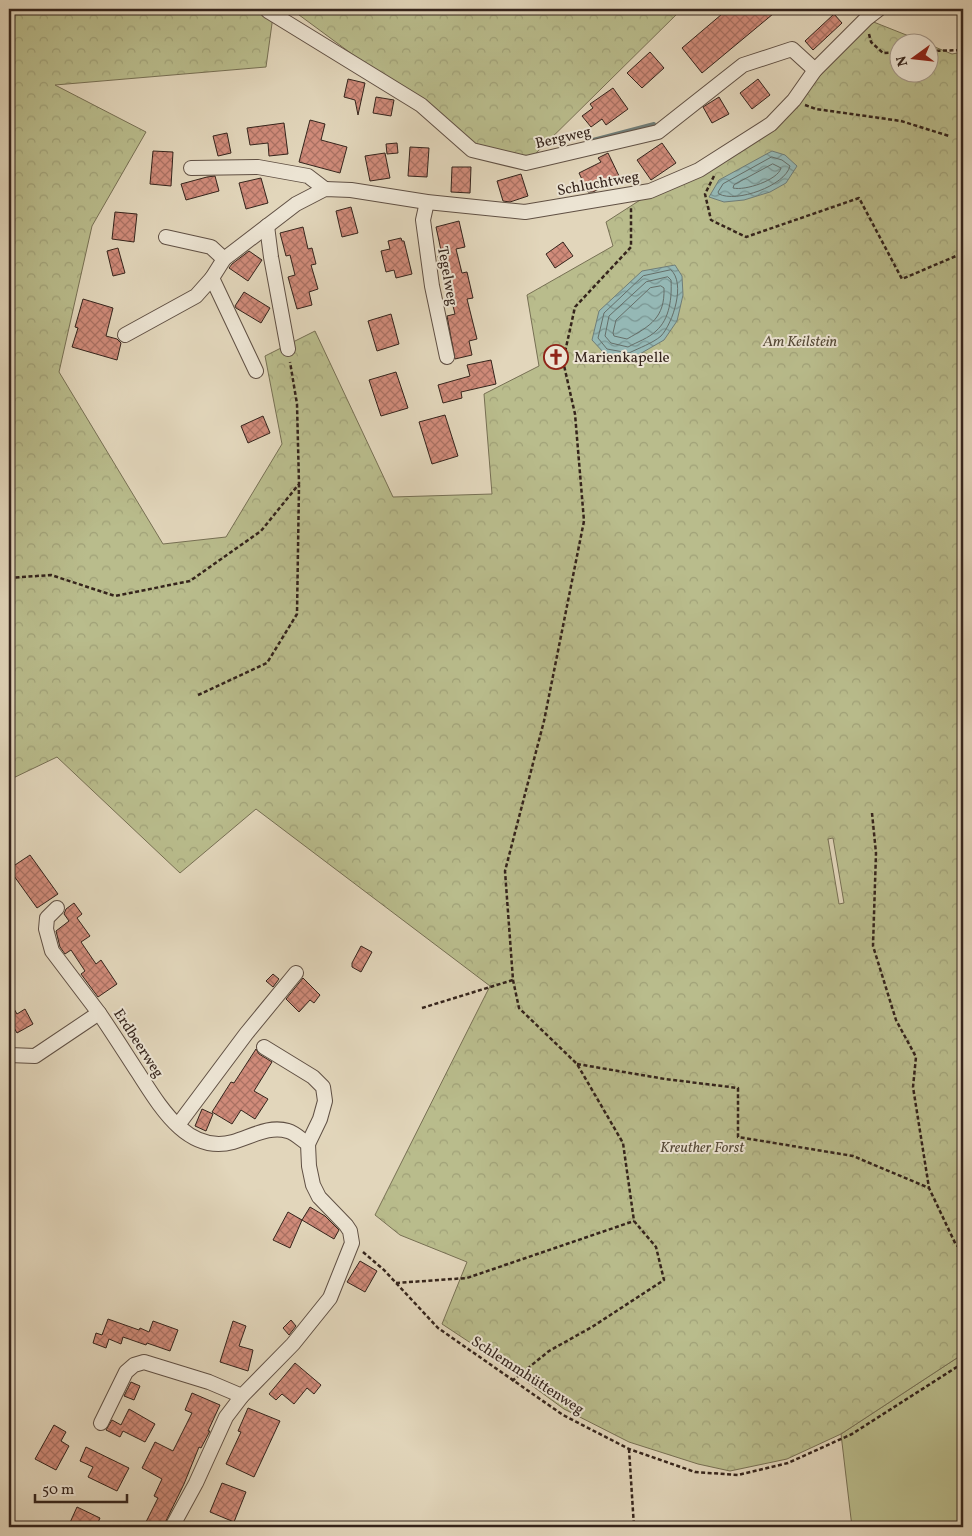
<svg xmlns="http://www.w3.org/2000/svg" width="972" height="1536" viewBox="0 0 972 1536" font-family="Vollkorn,serif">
<defs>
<pattern id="forest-crowns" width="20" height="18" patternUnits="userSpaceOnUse" patternTransform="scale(1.25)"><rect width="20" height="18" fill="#b9bc8c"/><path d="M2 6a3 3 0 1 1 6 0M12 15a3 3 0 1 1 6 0" fill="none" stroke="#a0a178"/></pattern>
<pattern id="water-waves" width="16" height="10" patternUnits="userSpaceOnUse" patternTransform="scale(1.25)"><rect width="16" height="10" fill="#95b8b5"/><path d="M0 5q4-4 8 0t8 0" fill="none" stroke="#7a9592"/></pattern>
<pattern id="building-cross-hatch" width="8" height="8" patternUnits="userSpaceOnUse" patternTransform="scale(1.25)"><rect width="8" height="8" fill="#d08b7a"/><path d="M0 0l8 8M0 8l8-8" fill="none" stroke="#aa7163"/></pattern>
</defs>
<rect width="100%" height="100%" fill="#e2d6bb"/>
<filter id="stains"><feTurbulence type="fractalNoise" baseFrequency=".004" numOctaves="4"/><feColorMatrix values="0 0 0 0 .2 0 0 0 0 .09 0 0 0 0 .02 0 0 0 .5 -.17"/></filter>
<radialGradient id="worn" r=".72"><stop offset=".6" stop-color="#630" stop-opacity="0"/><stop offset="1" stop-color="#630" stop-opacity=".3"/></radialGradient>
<path fill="#b9bc8c" stroke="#777054" d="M963 1354V1527H852L841 1434Z"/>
<g fill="url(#forest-crowns)" stroke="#777054" fill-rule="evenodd">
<path d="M9 9H274L266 67 55 85 146 132 92 226 59 372 163 544 226 537 282 444 265 356 315 331 393 497 492 494 484 394 539 366 527 295 613 246 606 222 651 193 771 124 866 19 924 42H900V72H930V45L952 54 963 52V1354L841 1434 787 1459 730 1471 698 1464 629 1442 564 1409 501 1363 442 1324 467 1262 400 1235 375 1215 490 986 256 809 180 873 57 757 9 780ZM833 838 844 903 839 904 828 839Z"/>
<path d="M291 9H682L526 163 472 150 421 105Z"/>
</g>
<g fill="url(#water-waves)" stroke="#6f7d78">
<path d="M772 151 785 155 797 166 786 183 770 192 744 200 724 202 709 197 719 180Z"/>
<path d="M675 265 682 276 683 295 677 321 664 340 631 359 604 353 592 340 599 311 642 271Z"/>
</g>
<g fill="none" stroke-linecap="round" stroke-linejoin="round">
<g stroke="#656e68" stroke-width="1">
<path d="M772 157 782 160 790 166C785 186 736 203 719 194L718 192 723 184Z"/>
<path d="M773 164 781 168C778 180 745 191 733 188L734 185Z"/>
<path d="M671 270C686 283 673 323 661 336 653 343 639 348 629 353L607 349 598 338 604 313 643 276Z"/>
<path d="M668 277 671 280C672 297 670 319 656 331 649 338 637 342 628 347L611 343 605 336 609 316 646 282Z"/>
<path d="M661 286 664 288C665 318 650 326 627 339L614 336 613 333 616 320 650 288Z"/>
</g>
<path stroke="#6f7d78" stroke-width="4" d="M593 140 654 124"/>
</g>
<g fill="url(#building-cross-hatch)" stroke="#35241c">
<path d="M718 9H779L702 73 682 48 722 14Z"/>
<path d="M834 14 842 23 813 50 805 41Z"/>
<path d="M650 52 664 68 642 88 627 73Z"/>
<path d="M348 79 365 83 358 115 355 100 344 97Z"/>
<path d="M758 79 770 95 752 109 740 93Z"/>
<path d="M613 88 628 109 606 125 602 119 591 127 582 116 593 108 590 104Z"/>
<path d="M376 97 394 100 391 116 373 113Z"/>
<path d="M719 97 729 114 712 123 703 107Z"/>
<path d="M310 120 325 124 321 140 347 147 340 173 299 162Z"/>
<path d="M284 123 288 154 269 156 268 143 250 145 247 128Z"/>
<path d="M227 133 231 153 218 156 213 136Z"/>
<path d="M397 143 398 153 387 154 386 144Z"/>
<path d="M662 143 676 163 651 180 637 160Z"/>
<path d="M410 147 429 148 427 177 408 176Z"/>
<path d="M153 151 173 152 171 186 150 184Z"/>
<path d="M385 153 390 178 370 181 365 156Z"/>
<path d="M608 153 620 178 593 192H588L579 173 601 162 598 158Z"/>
<path d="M452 167H471L470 193 451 192Z"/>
<path d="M521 174 528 196 510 202 503 201 497 181Z"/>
<path d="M215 176 219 191 186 200 181 184 207 177Z"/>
<path d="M261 178 268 203 246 209 239 183Z"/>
<path d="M351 207 358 233 342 237 336 211Z"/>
<path d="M115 212 137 214 134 242 112 239Z"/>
<path d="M459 221 465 247 456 249 462 273 467 272 473 298 467 299 477 339 469 341 472 355 455 359 447 316 455 314 443 266 440 267 438 256 442 255 436 227Z"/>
<path d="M303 227 308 249 312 248 316 264 311 265 318 289 309 292 312 305 297 309 288 277 295 275 290 255 286 256 280 233Z"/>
<path d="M401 238 402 241H404L412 274 396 278 394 270 386 272 381 251 390 249 388 241Z"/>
<path d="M563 242 573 256 555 268 546 254Z"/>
<path d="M118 248 125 273 113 276 107 251Z"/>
<path d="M249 251 262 260 248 281 229 268 232 264Z"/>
<path d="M244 292 270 308 261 323 236 308 235 306Z"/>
<path d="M83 299 113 308 106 336 117 339 121 343 117 360 72 347 78 328 75 327Z"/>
<path d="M391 314 399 344 377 351 368 321Z"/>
<path d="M491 360 496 384 461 392 462 398 443 403 438 385 470 376 467 365Z"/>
<path d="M396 372 408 408 381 416 369 380Z"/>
<path d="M445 415 458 456 432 464 419 422Z"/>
<path d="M263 416 270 433 248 443 241 426Z"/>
<path d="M30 855 58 894 37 908 9 869Z"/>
<path d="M74 903 82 914 77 918 90 936 81 942 96 964 101 960 117 984 98 997 81 974 85 971 71 950 65 954 60 947 56 931 69 921 64 914 66 909Z"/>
<path d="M361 946 372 952 361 972 352 967V963Z"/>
<path d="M273 974 279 979 273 987 266 981Z"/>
<path d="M303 978 320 995 314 1003 310 1000 299 1012 286 999Z"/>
<path d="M9 1000 17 1014 25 1009 33 1024 17 1033 9 1019Z"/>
<path d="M256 1049 259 1054 272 1062 254 1091 268 1099 255 1119 241 1110 232 1124 212 1112 231 1082 234 1083Z"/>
<path d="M202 1109 213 1114 206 1131 195 1126Z"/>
<path d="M310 1207 325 1216 339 1230 334 1239 302 1220Z"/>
<path d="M288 1212 302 1220 290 1248 273 1240Z"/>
<path d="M360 1261 377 1271 365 1292 347 1282Z"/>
<path d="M108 1319 139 1330 140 1328 149 1332 153 1321 178 1330 170 1351 147 1343 146 1345 123 1337 121 1344 109 1339 106 1348 93 1343 96 1333 102 1335Z"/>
<path d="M291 1320 296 1326 289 1335 283 1328Z"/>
<path d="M233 1321 246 1326 239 1346 253 1350 248 1371 220 1362Z"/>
<path d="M295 1363 321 1385 314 1394 307 1388 294 1404 282 1394 276 1400 269 1394Z"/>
<path d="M131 1382 140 1386 134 1400 124 1396Z"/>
<path d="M192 1393 220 1405 208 1431H210L201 1448 199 1447 184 1484 163 1527H155L146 1522 158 1498 154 1496 162 1479 142 1468 155 1442 173 1451 192 1413 185 1410Z"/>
<path d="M248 1408 280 1421 254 1477 226 1464 241 1432 238 1431Z"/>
<path d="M129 1409 155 1424 145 1442 123 1431 120 1437 106 1430 112 1420 121 1425Z"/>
<path d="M54 1425 66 1432 61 1441 69 1446 56 1470 35 1459Z"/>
<path d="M86 1447 129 1468 117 1491 88 1477 93 1467 80 1461Z"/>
<path d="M222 1483 246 1492 234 1522 210 1512Z"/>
<path d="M77 1507 100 1518 96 1527H68Z"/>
</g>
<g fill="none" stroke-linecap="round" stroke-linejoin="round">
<defs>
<g id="minor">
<path d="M268 11 421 105 472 150 526 163 658 132 743 65 792 49 815 70"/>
<path d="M191 168 258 167 308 176 325 189"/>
<path d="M427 202 423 220 432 286 447 357"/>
<path d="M267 226 271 257 288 349"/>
<path d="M166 237 211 247 224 259"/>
<path d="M125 335 196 296 212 278"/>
<path d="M256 371 212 278 224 259 296 204 325 189 351 190 427 202 525 212 650 191 699 170 771 124 794 100 815 70 866 19 879 9"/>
<path d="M57 908 47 918 46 929 52 951 99 1013"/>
<path d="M264 1047 313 1077 323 1087 325 1101 320 1119 308 1144"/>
<path d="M9 1055 35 1056 99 1013C112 1032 124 1051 137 1071 158 1103 186 1155 233 1142 251 1137 269 1125 288 1131 295 1133 302 1140 308 1144L309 1166 313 1185 319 1197 346 1225 350 1231 352 1243 330 1298 293 1344 242 1396 226 1417 196 1483 172 1527"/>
<path d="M178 1125 246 1034 296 973"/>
<path d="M101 1423 126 1372 134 1365 144 1362 209 1382 242 1396"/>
</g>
</defs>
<use href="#minor" stroke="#605044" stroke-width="16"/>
<g stroke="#35241c" stroke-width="2.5" stroke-dasharray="4 2.5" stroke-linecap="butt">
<path d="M869 34 871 42 883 53 900 52"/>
<path d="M930 51 963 50"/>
<path d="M805 105 816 109 901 121 949 136"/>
<path d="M714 176 705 194 711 220 746 237 859 198 902 279 963 253"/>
<path d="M9 578 51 575 115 596 190 581 261 531 299 484 297 404 290 362"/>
<path d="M198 695 267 663 297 614 299 485"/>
<path d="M872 813 876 853 873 946 896 1020 916 1057 913 1087 929 1188"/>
<path d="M422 1008 513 980"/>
<path d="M577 1064 665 1079 738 1088V1137L853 1156 929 1188 956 1245 963 1249"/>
<path d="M363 1252 384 1270 438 1328 563 1415 629 1449 695 1472 738 1475 788 1463 852 1434 963 1363"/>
<path d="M396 1283 467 1278 634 1221"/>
<path d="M512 1381 549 1351 592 1327 664 1280 656 1247 634 1221 623 1143 577 1064 519 1008 513 980 505 871 544 721 584 521 575 414 563 361 575 307 631 247V206"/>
<path d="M629 1449 634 1527"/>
</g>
<use href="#minor" stroke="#ece4d3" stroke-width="14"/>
</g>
<defs>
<symbol id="church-ring" viewBox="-11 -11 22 22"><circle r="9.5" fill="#ece4d3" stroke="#8f2418" stroke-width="1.5"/><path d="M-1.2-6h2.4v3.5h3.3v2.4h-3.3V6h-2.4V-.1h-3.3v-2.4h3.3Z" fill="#8f2418"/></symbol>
</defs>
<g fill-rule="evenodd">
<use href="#church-ring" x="542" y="343" width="28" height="28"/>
</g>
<g text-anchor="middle" stroke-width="4" stroke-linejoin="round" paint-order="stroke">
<g font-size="15" fill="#35241c" stroke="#ece4d3">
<text transform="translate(563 137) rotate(-13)" y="5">Bergweg</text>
<text transform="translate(598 183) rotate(-10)" y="5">Schluchtweg</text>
<text transform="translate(448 276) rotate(80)" y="5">Tegelweg</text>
<text transform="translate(139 1043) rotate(57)" y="5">Erdbeerweg</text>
<text transform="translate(528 1375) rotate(33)" y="5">Schlemmhüttenweg</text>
</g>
<g font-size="15" font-style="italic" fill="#564a38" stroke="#ece4d3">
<text x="800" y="346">Am Keilstein</text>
<text x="702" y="1152">Kreuther Forst</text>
</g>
<g font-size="15" fill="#35241c" stroke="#ece4d3" text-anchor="start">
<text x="574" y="362">Marienkapelle</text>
</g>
</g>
<rect width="972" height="1536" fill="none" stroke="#e2d6bb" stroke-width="30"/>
<rect x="10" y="10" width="952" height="1516" fill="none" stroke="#35241c" stroke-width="2.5"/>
<rect x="15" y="15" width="942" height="1506" fill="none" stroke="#35241c"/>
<g transform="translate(914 58) rotate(255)"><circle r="24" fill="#ece4d3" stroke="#a3978a"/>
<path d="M0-4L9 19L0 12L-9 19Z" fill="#8f2418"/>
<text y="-8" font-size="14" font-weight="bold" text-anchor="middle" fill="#35241c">N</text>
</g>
<path d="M35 1494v8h92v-8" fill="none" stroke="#35241c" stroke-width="2.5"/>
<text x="42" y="1494" font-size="15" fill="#35241c" stroke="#ece4d3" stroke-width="4" paint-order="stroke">50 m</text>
<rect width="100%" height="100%" filter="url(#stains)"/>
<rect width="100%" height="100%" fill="url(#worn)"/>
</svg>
